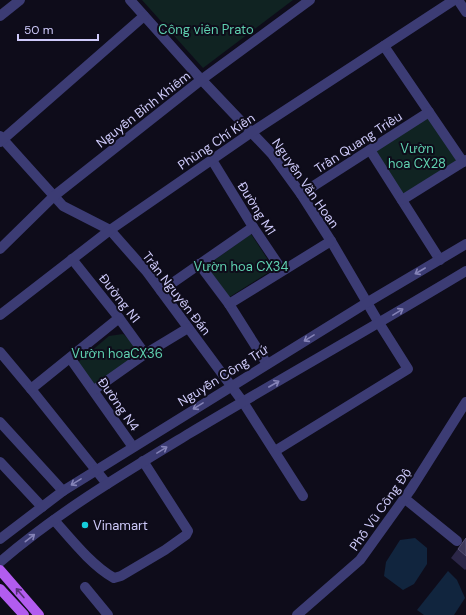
<svg xmlns="http://www.w3.org/2000/svg" width="466" height="615" viewBox="0 0 466 615" font-family="'DM Sans',sans-serif">
<rect width="100%" height="100%" fill="#0e0c1a"/>
<g fill="#102322">
<path d="M142 0H293L203 68Z"/>
<path d="M429 112 463 162 402 200 370 150Z"/>
<path d="M251 234 274 269 228 298 208 272 209 264Z"/>
<path d="M123 334 145 354 94 390 76 364 109 336Z"/>
</g>
<g fill="#11253e">
<path d="M415 538 427 548V564L414 584 403 590 384 576 386 562 400 540Z"/>
<path d="M448 571 457 580 465 598 454 615H424L417 610Z"/>
</g>
<g fill="none" stroke-linecap="round" stroke-linejoin="round">
<g stroke="#3c3c74" stroke-width="10">
<path d="M130 0 198 76 272 154 301 194 331 241 379 323 408 369 275 451"/>
<path d="M458 0 466 12"/>
<path d="M0 16 20 0"/>
<path d="M384 46 463 162"/>
<path d="M0 136 63 206 110 230 147 272 243 402 303 496"/>
<path d="M0 142 144 16"/>
<path d="M370 150 440 260"/>
<path d="M212 160 253 227 282 270"/>
<path d="M301 194 429 112"/>
<path d="M402 200 466 160"/>
<path d="M0 249 54 196 201 80 310 0"/>
<path d="M72 259 119 318 145 354"/>
<path d="M199 264 229 304 267 364"/>
<path d="M161 291 253 227"/>
<path d="M229 304 331 241"/>
<path d="M0 315 110 230 252 132 454 0"/>
<path d="M0 352 31 389 107 484"/>
<path d="M70 358 133 447"/>
<path d="M31 389 119 318"/>
<path d="M94 390 145 354 188 328"/>
<path d="M0 422 63 491"/>
<path d="M0 462 42 507"/>
<path d="M404 498 457 541"/>
<path d="M54 520C70 538 92 566 114 578L121 576 165 550 186 535 188 531 143 461"/>
<path d="M0 539 63 491 368 302 466 244"/>
<path d="M0 562C58 512 124 473 190 433 282 378 375 326 466 271"/>
<path d="M85 587 108 615"/>
<path d="M297 615 360 560 411 489 466 402"/>
</g>
<g stroke="#b25cef" stroke-width="10">
<path d="M0 570 39 615"/>
<path d="M0 589 24 615"/>
</g>
</g>
<path fill="#2b2647" d="M466 538V569L465 570 451 558Z"/>
<path fill="#3d385a" stroke="#544f73" d="M466 538V556L458 549Z"/>
<defs><path id="oneway-shaft" d="M-6 0H5M1.5-3L5.5 0L1.5 3" fill="none" stroke-width="1.6" stroke-linecap="round" stroke-linejoin="round"/></defs>
<g stroke="#8583b7">
<use href="#oneway-shaft" transform="translate(420 271) rotate(150)"/>
<use href="#oneway-shaft" transform="translate(398 312) rotate(-31)"/>
<use href="#oneway-shaft" transform="translate(309 338) rotate(148)"/>
<use href="#oneway-shaft" transform="translate(274 384) rotate(-30)"/>
<use href="#oneway-shaft" transform="translate(198 406) rotate(148)"/>
<use href="#oneway-shaft" transform="translate(162 450) rotate(-31)"/>
<use href="#oneway-shaft" transform="translate(76 482) rotate(148)"/>
<use href="#oneway-shaft" transform="translate(30 538) rotate(-38)"/>
</g>
<use stroke="#58307a" href="#oneway-shaft" transform="translate(20 593) rotate(-131)"/>
<circle fill="#15cedb" stroke="#0e0c1a" stroke-width="1.5" cx="85" cy="525" r="4"/>
<g text-anchor="middle" stroke-width="4" stroke-linejoin="round" paint-order="stroke">
<g font-size="13" fill="#5fd1b0" stroke="#0e0c1a">
<text x="206" y="34">Công viên Prato</text>
<text x="417" y="153">Vườn<tspan x="417" dy="15">hoa CX28</tspan></text>
<text x="241" y="271">Vườn hoa CX34</text>
<text x="117" y="358">Vườn hoaCX36</text>
</g>
<g font-size="13" fill="#cecafa" stroke="#0e0c1a">
<text transform="translate(143 109) rotate(-38)" y="5">Nguyễn Bỉnh Khiêm</text>
<text transform="translate(216 141) rotate(-34)" y="5">Phùng Chí Kiên</text>
<text transform="translate(358 142) rotate(-33)" y="5">Trần Quang Triều</text>
<text transform="translate(306 183) rotate(55)" y="5">Nguyễn Văn Hoan</text>
<text transform="translate(257 208) rotate(58)" y="5">Đường M1</text>
<text transform="translate(177 293) rotate(52)" y="5">Trần Nguyên Đán</text>
<text transform="translate(120 298) rotate(52)" y="5">Đường N1</text>
<text transform="translate(223 375) rotate(-32)" y="5">Nguyễn Công Trứ</text>
<text transform="translate(119 404) rotate(55)" y="5">Đường N4</text>
<text transform="translate(380 509) rotate(-55)" y="5">Phố Vũ Công Độ</text>
</g>
<g font-size="13" fill="#cecafa" stroke="#0e0c1a" text-anchor="start">
<text x="93" y="530">Vinamart</text>
</g>
</g>
<path d="M18 34v6h80v-6" fill="none" stroke="#cecafa" stroke-width="2"/>
<text x="24" y="34" font-size="12" fill="#cecafa" stroke="#0e0c1a" stroke-width="3" paint-order="stroke">50 m</text>
</svg>
